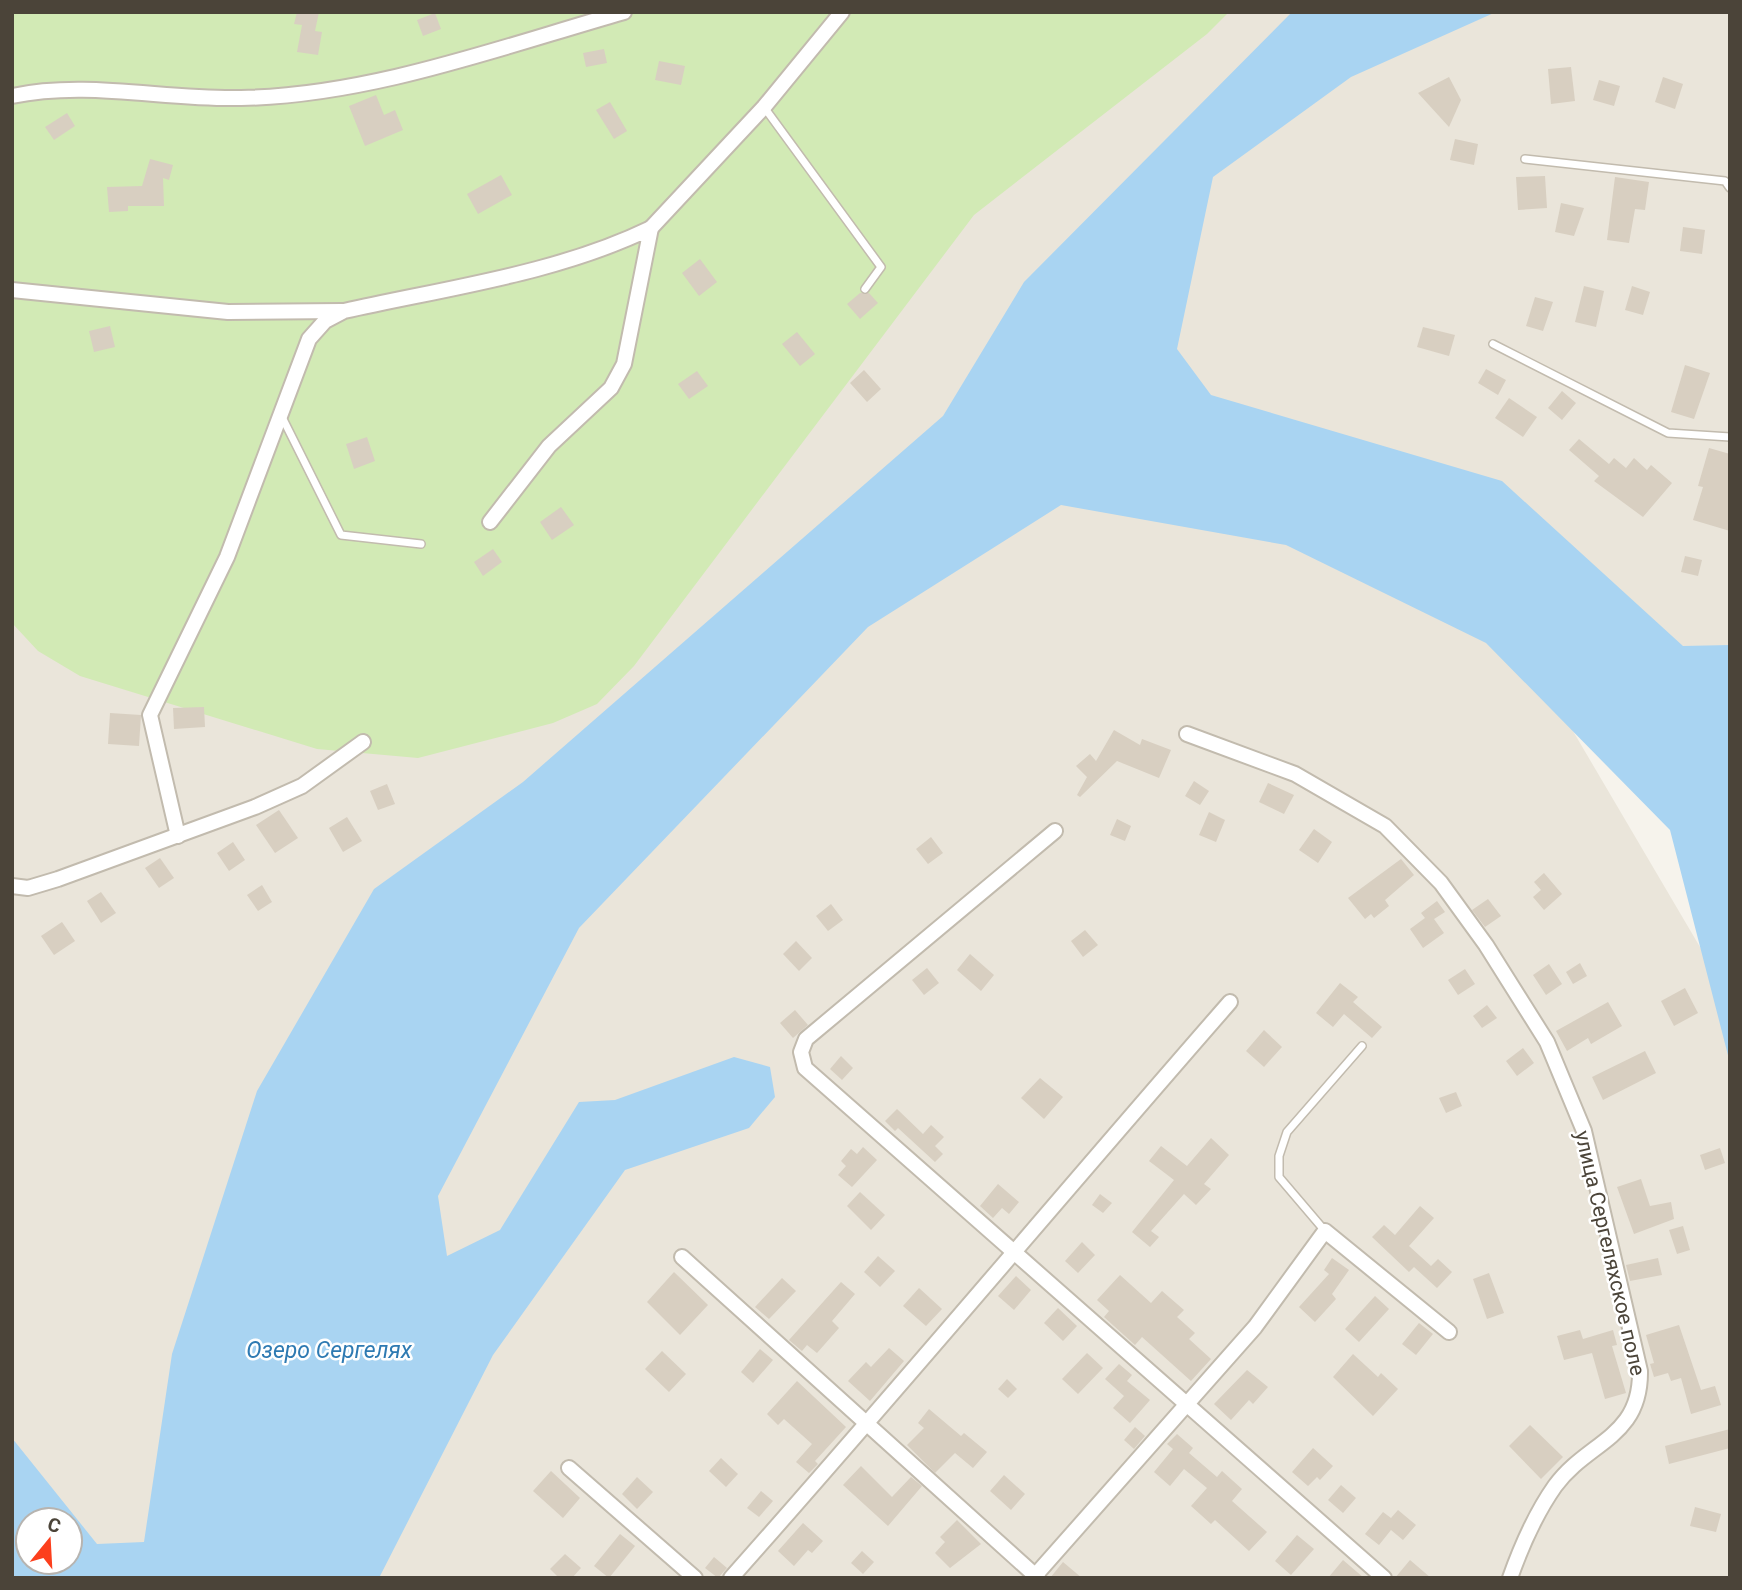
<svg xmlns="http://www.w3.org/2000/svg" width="1742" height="1590" viewBox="0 0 1742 1590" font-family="Roboto,sans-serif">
<rect width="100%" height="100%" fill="#f6f3ec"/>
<path fill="#eae5da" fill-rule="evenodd" d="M12 12H1730V799L1520 641 1730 998V1578H12ZM28 1520H70V1562H28Z"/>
<path fill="#d2eab5" d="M12 12H1229L1207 34 974 215 634 666 597 704 553 723 418 758 317 749 80 676 38 651 12 623Z"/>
<path fill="#a9d4f2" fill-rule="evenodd" d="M1292 12H1496L1351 77 1213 177 1177 349 1211 395 1502 481 1683 646 1730 645V1063L1670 830 1486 643 1286 545 1061 505 868 627 579 928 438 1196 447 1256 500 1230 579 1102 615 1100 734 1057 770 1067 775 1097 749 1128 625 1170 493 1355 379 1578H12V1438L97 1544 144 1542 172 1354 257 1091 374 889 523 782 943 416 1024 282ZM28 1520H70V1562H28Z"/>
<g fill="#d8cfc1">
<path d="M297 12H319L315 31 322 32 318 55 297 52 302 25 294 24Z"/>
<path d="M435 13 441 29 423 36 417 20Z"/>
<path d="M604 49 607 63 586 67 583 53Z"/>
<path d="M659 61 685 66 681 85 655 80Z"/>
<path d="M1571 67 1575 101 1551 104 1548 69Z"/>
<path d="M1449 77 1461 100 1449 127 1418 93Z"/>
<path d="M1663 77 1683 84 1675 109 1655 102Z"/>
<path d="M1599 80 1620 86 1614 106 1593 100Z"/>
<path d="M376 95 384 115 395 110 403 130 365 146 349 106Z"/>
<path d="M610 102 627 131 614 139 596 110Z"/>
<path d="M67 113 75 126 54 140 45 127Z"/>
<path d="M1455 139 1478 144 1474 165 1450 160Z"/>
<path d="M150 159 173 165 169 180 163 178 164 206H128V211L109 212 107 187 142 186Z"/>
<path d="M501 175 512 195 478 214 467 194Z"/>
<path d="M1545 176 1547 208 1518 210 1516 177Z"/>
<path d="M1615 177 1649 182 1645 210 1635 209 1629 243 1607 240Z"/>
<path d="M1561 203 1584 208 1574 236 1555 232Z"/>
<path d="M1683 227 1705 230 1702 254 1680 251Z"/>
<path d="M700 259 717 282 699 296 682 273Z"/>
<path d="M1584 286 1604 291 1596 327 1575 322Z"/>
<path d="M1632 286 1650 292 1643 315 1625 310Z"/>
<path d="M860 293H869L878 303 860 319 847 304Z"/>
<path d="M1535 297 1553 302 1543 331 1526 326Z"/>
<path d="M110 326 115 347 94 352 89 331Z"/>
<path d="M1423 327 1455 335 1449 356 1417 347Z"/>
<path d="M797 332 815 354 800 366 782 344Z"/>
<path d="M1685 365 1710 373 1694 419 1671 412Z"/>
<path d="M1486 369 1506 380 1498 395 1478 383Z"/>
<path d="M864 370 881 389 867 402 850 383Z"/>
<path d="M697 371 708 386 689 399 678 384Z"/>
<path d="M1562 391 1576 403 1562 420 1548 408Z"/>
<path d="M1509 398 1537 417 1523 437 1495 418Z"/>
<path d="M367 437 375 461 354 469 346 444Z"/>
<path d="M1579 439 1609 464 1614 458 1626 468 1634 458 1647 470 1651 465 1672 483 1643 517 1594 481 1599 476 1569 450Z"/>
<path d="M1709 448 1730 454V531L1693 520 1703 487 1698 486Z"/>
<path d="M561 507 574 525 552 540 540 522Z"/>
<path d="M493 549 502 562 483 576 474 562Z"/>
<path d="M1685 556 1702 560 1698 576 1681 572Z"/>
<path d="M204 707 205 727 174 729 173 708Z"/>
<path d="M110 713 141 715 139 746 108 744Z"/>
<path d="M1114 730 1140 745 1142 739 1171 750 1159 778 1117 761 1080 797 1077 795 1087 777 1076 766 1090 754 1096 761Z"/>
<path d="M1194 781 1209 791 1200 805 1185 796Z"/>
<path d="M1268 783 1294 795 1284 814 1259 802Z"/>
<path d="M387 784 395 804 378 810 370 791Z"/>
<path d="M279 810 298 838 275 853 256 825Z"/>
<path d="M1209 812 1225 820 1216 842 1199 835Z"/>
<path d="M347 817 362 841 343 852 329 828Z"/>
<path d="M1117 819 1131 826 1125 841 1110 835Z"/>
<path d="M1314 829 1332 842 1318 863 1299 850Z"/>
<path d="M931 837 943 853 928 864 916 849Z"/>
<path d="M233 842 245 860 229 871 217 853Z"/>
<path d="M160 858 174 878 159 888 145 868Z"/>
<path d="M1401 859 1414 875 1385 900 1389 906 1374 918 1371 914 1365 919 1348 898Z"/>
<path d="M1544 873 1562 894 1544 910 1533 897 1541 890 1534 882Z"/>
<path d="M262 885 272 902 258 911 247 895Z"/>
<path d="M101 892 116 913 101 923 87 901Z"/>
<path d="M1488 899 1501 916 1485 927 1472 910Z"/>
<path d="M1437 901 1445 912 1434 919 1444 933 1423 948 1410 929 1425 918 1421 913Z"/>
<path d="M831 904 843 920 828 931 816 916Z"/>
<path d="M62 922 75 941 54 955 41 936Z"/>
<path d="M1085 930 1098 945 1083 957 1071 941Z"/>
<path d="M796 941 812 958 799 971 783 954Z"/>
<path d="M970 954 994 975 981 991 957 970Z"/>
<path d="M1580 963 1587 976 1573 984 1566 972Z"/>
<path d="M1549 964 1562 984 1546 995 1533 975Z"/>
<path d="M927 968 939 983 924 995 912 980Z"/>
<path d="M1465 969 1475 984 1458 995 1448 980Z"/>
<path d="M1340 983 1358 997 1353 1002 1382 1027 1372 1038 1344 1014 1333 1027 1316 1013Z"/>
<path d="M1685 988 1698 1013 1674 1026 1661 1001Z"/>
<path d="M1608 1002 1622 1026 1591 1044 1588 1038 1567 1051 1556 1031Z"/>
<path d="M1487 1005 1497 1018 1482 1028 1473 1016Z"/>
<path d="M795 1010 808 1025 793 1038 780 1023Z"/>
<path d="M1264 1030 1282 1047 1264 1067 1246 1051Z"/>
<path d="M1523 1048 1534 1063 1517 1076 1506 1061Z"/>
<path d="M1645 1051 1656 1073 1603 1100 1592 1077Z"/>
<path d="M841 1056 853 1068 842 1080 830 1069Z"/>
<path d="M1040 1078 1063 1097 1044 1119 1021 1098Z"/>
<path d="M1456 1092 1462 1106 1446 1113 1439 1098Z"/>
<path d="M897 1109 923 1134 931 1125 944 1137 935 1146 943 1154 935 1162 898 1128 895 1131 885 1121Z"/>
<path d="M1211 1138 1229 1155 1204 1184 1211 1189 1196 1205 1184 1194 1151 1231 1159 1237 1150 1247 1132 1232 1174 1180 1149 1161 1161 1146 1187 1166Z"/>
<path d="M863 1147 877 1160 852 1187 838 1175 846 1166 841 1161 851 1149 857 1154Z"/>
<path d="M1720 1148 1725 1163 1705 1170 1700 1155Z"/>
<path d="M1641 1179 1650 1206 1671 1202 1674 1219 1634 1234 1617 1187Z"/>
<path d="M998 1184 1019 1202 1009 1214 1002 1208 993 1218 980 1206Z"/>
<path d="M860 1192 885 1215 871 1230 847 1206Z"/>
<path d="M1100 1194 1112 1203 1103 1213 1092 1205Z"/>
<path d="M1420 1206 1434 1218 1409 1246 1431 1266 1438 1259 1452 1272 1437 1288 1414 1267 1409 1272 1372 1237 1384 1225 1395 1235Z"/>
<path d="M1683 1226 1690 1250 1677 1254 1669 1230Z"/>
<path d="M1082 1242 1095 1255 1078 1273 1065 1261Z"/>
<path d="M878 1256 895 1271 880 1287 864 1272Z"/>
<path d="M1332 1258 1349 1270 1332 1294 1336 1299 1315 1322 1299 1307 1329 1274 1324 1270Z"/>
<path d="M1658 1258 1662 1275 1630 1281 1626 1265Z"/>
<path d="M674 1272 708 1305 680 1335 647 1302Z"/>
<path d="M1489 1273 1504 1313 1487 1319 1473 1279Z"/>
<path d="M1120 1275 1151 1303 1162 1291 1184 1310 1177 1317 1195 1333 1189 1339 1211 1359 1191 1381 1142 1337 1135 1345 1104 1317 1109 1311 1097 1300Z"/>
<path d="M1016 1276 1031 1290 1014 1310 998 1296Z"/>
<path d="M782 1278 796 1291 769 1319 755 1307Z"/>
<path d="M841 1282 855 1294 832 1321 839 1328 817 1353 807 1345 802 1351 789 1340Z"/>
<path d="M919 1288 942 1309 926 1326 903 1306Z"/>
<path d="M1375 1296 1389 1309 1359 1342 1345 1329Z"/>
<path d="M1058 1308 1077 1326 1063 1341 1044 1323Z"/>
<path d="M1419 1323 1433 1334 1416 1355 1402 1344Z"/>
<path d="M1679 1325 1701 1390 1715 1386 1721 1405 1691 1414 1681 1378 1671 1381 1668 1373 1654 1377 1650 1364 1654 1363 1646 1335Z"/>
<path d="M1580 1330 1583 1339 1613 1330 1617 1345 1612 1346 1626 1393 1605 1399 1592 1353 1564 1360 1557 1336Z"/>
<path d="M889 1348 904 1361 870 1401 848 1381 866 1362 871 1367Z"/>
<path d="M760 1349 773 1360 753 1383 741 1372Z"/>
<path d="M662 1351 686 1374 669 1392 645 1369Z"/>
<path d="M1087 1353 1103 1368 1078 1394 1062 1379Z"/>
<path d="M1353 1354 1378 1377 1381 1373 1398 1389 1373 1416 1333 1377Z"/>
<path d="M1119 1364 1132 1375 1127 1381 1150 1400 1130 1423 1113 1408 1124 1396 1105 1379Z"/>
<path d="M1247 1370 1268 1387 1253 1404 1249 1400 1231 1420 1214 1404Z"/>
<path d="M1007 1379 1017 1389 1008 1398 998 1389Z"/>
<path d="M797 1381 846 1427 815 1461 818 1464 809 1473 796 1462 812 1444 784 1419 778 1425 767 1414Z"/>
<path d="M929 1409 961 1436 964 1433 987 1452 973 1468 955 1453 935 1473 907 1445 924 1428 918 1423Z"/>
<path d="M1530 1425 1563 1457 1541 1479 1509 1446Z"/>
<path d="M1135 1427 1145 1436 1134 1449 1124 1440Z"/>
<path d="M1730 1429V1448L1669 1464 1665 1446Z"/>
<path d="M1177 1434 1193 1448 1189 1453 1217 1477 1222 1471 1242 1489 1232 1501 1267 1532 1249 1551 1215 1520 1211 1524 1191 1506 1207 1488 1184 1469 1170 1486 1154 1472 1173 1449 1167 1444Z"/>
<path d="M1313 1448 1333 1466 1320 1480 1317 1477 1308 1486 1292 1472Z"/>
<path d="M721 1458 738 1474 726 1487 709 1471Z"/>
<path d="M861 1466 892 1497 911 1477 922 1486 888 1526 843 1485Z"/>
<path d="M551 1471 580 1498 563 1518 533 1491Z"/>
<path d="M1004 1475 1025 1494 1011 1510 990 1491Z"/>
<path d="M637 1477 653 1492 637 1509 622 1494Z"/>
<path d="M1341 1485 1356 1498 1343 1513 1328 1500Z"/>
<path d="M761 1491 773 1501 759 1517 747 1508Z"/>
<path d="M1695 1507 1721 1514 1716 1532 1690 1526Z"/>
<path d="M1398 1510 1416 1525 1403 1540 1391 1530 1379 1545 1365 1534 1383 1512 1391 1518Z"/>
<path d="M957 1520 981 1544 950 1568 935 1553 945 1542 940 1537Z"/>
<path d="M803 1523 823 1541 812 1553 808 1550 794 1566 778 1551Z"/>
<path d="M620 1534 635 1546 609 1578 594 1566Z"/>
<path d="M1297 1535 1314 1549 1291 1575 1275 1561Z"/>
<path d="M862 1551 874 1562 863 1574 851 1563Z"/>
<path d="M565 1554 581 1568 572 1578H559L550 1569Z"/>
<path d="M714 1557 727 1568 718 1578 705 1568Z"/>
<path d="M1343 1560 1364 1578H1328Z"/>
<path d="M1410 1560 1431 1578H1395Z"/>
<path d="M1063 1562 1082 1578H1050Z"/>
</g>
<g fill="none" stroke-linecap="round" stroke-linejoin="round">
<defs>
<g id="lane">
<path d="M764 107 881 267 865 289"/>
<path d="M1525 159 1725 181 1730 188"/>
<path d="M1493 344 1668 433 1730 437"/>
<path d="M282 417 341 535 421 544"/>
<path d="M1325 1231 1279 1177V1156L1287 1132 1362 1046"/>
</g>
<g id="street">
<path d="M12 96C87 80 165 100 241 98 369 96 501 47 624 12"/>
<path d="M651 228 764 107 842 12"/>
<path d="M12 290 228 312 342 311"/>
<path d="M1187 734 1295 774 1385 826 1441 883 1486 945 1547 1042 1584 1131 1640 1371C1641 1438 1588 1441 1555 1486 1536 1513 1521 1547 1510 1578"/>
<path d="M1055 831 806 1039 801 1052 805 1068 1384 1578"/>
<path d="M178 836 150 715 227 557 309 339 325 321 344 311C446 288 556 274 651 228L624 364 611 388 549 446 490 522"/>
<path d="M12 886 28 888 58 879 255 807 302 786 363 742"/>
<path d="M682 1257 1038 1578"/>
<path d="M569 1468 695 1578"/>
<path d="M731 1578C900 1388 1063 1193 1230 1002"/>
<path d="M1033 1578 1255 1327 1325 1231 1449 1332"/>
</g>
</defs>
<use href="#lane" stroke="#c2bbae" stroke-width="10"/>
<use href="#street" stroke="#c2bbae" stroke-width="18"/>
<use href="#lane" stroke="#fff" stroke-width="7"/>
<use href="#street" stroke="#fff" stroke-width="14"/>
</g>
<g text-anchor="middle" stroke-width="5" stroke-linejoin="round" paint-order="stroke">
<g font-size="21" fill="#4b4439" stroke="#fff">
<text transform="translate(1610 1253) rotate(77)" y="7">улица Сергеляхское поле</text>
</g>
<g font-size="23" font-style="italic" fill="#2e7ab2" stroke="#fff">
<text x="329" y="1358">Озеро Сергелях</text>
</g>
</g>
<rect width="1742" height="1590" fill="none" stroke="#4b4439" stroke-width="28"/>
<g transform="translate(49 1541) rotate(18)"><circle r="33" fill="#ffffff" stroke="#b7b4b0" stroke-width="2"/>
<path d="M0-5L12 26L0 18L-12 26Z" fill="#fc3f1d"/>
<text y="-10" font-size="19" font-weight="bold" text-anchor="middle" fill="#4b4439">С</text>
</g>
</svg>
